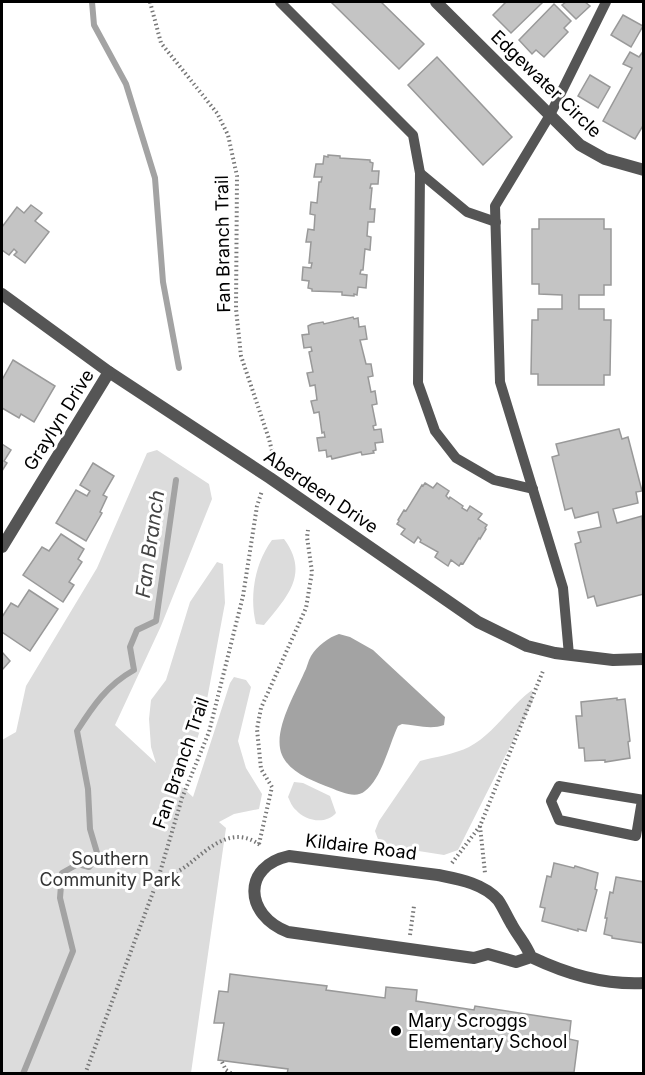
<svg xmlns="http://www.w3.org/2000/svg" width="645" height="1075" viewBox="0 0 645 1075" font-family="Inter,sans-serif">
<rect width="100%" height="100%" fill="#fff"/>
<g fill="#dcdcdc">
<path d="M157 450 209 484 212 499 161 626 115 725 156 763 151 747 149 719 151 700 166 680 190 602 217 562 223 564 225 603 203 721 190 761 178 778 173 779 193 797 230 683 234 677 246 680 251 687 238 741 246 768 262 794 259 809 234 814 219 822 226 828 191 1073H2V740L16 732 26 686 97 568 147 453Z"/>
<path d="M284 539C310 574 287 597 264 625L256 624C249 596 255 563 272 540Z"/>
<path d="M532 690 533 701 458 850 444 855 393 847 379 842 375 831 379 821 420 761C435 757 455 754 469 747 494 734 510 706 532 690Z"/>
<path d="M294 782 303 783 330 796 336 813C326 825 305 821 296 810 292 807 290 801 288 797Z"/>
</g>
<path fill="#a3a3a3" d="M339 634 350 637 373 650 445 717 444 725C431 730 415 725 402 724L398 726C389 745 382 778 365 791 356 799 341 792 331 788 313 781 290 773 282 755 272 732 295 694 304 673 307 668 308 661 311 656 317 646 329 637 339 634Z"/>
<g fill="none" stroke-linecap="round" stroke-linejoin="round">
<g stroke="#a3a3a3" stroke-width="6">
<path d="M92 2 94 25 126 84 155 178 163 282 179 368"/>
<path d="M23 1074 73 951 60 898 62 873 78 864 89 867 98 856 90 829 88 789 77 731C93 706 107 685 134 670L130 647 137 630 156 621 176 480"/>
</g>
</g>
<g fill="#c4c4c4" stroke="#999" stroke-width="1.5">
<path d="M331 2H381L424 44 399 69Z"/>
<path d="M506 2H541L542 3 511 33 493 15Z"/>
<path d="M566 2H585L590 6 576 19 562 5Z"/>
<path d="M554 4 571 21 564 28 568 32 544 57 536 50 532 54 519 40Z"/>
<path d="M623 15 643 26 631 47 611 35Z"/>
<path d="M644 50V124L635 139 603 121 632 68 623 64 630 52 639 57Z"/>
<path d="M437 57 512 137 483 165 408 85Z"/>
<path d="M590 75 610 87 598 108 578 96Z"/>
<path d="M328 155 340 156V158L370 160V162L373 163 372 171H379L378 184H371L370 188H372L370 209H375L374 222H368L367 236 371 237 370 250 365 249 363 270H361L360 274 367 275 366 288 358 287 357 295 354 294V296L342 295V292L312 291V289L308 288 309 281 302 280 303 267 311 268 312 263H309L311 242H306L308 229 314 230 315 215 310 214 311 202 317 203 319 182H321L322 177H314L316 164H323L324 156 328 157Z"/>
<path d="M31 205 42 213 35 221 49 232 25 263 14 255 17 252 14 249 9 255 2 250V227L17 207 24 213Z"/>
<path d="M539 219H604V229H611V285H604V295H579V309H604V320H611L610 375H604V385H538V374H531L532 320H538V309H562V295L539 294V284H532V229H539Z"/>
<path d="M353 317 354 319 358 318 359 327 365 326 367 339 360 340 366 364H371L373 376 368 377 371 392 375 391 377 404 372 405 376 425 373 426 374 430 381 429 383 442 375 443 376 450 373 451 374 453 362 455 361 452 332 459 331 456 327 457 326 450 319 451 317 438 325 437 324 432 322 433 319 412 314 413 311 401 317 400 315 385 310 386 307 373 313 372 309 352 312 351 311 347 304 348 302 335 309 334 308 326 312 324 323 322 324 324Z"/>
<path d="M13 360 55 386 34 422 21 414 19 418 2 408V380Z"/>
<path d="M619 429 622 439 628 437 642 491 636 492 638 503 613 509 617 523 642 516 644 594 597 606 594 596 588 598 575 544 581 542 578 532 601 527 598 512 575 518 572 508 565 510 552 457 559 455 556 444Z"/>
<path d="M2 444 11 450 4 461 7 463 2 471Z"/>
<path d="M93 463 114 476 103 495 107 497 100 512 102 513 86 541 56 523 76 490 87 496 90 491 80 485Z"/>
<path d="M425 483 433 488 437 483 449 491 446 496 449 499 450 497 463 506 462 508 467 511 470 506 482 514 478 519 487 525 485 528 486 529 480 539 479 538 463 564 461 563 459 566 451 560 448 566 435 557 438 552 420 542 421 540 418 537 414 543 401 534 405 529 397 524 399 521 398 520 404 510 406 511 422 485 423 486Z"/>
<path d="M61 534 84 549 78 559 82 562 69 582 74 585 63 602 23 575 42 547 49 551Z"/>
<path d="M29 590 58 609 30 651 2 632V617L11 603 18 607Z"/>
<path d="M2 652 10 661 2 670Z"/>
<path d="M617 698V700L625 699 630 741 628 742 630 758 605 762V760L585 761 584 748H579L576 716H582L581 702Z"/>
<path d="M554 863 574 868 575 866 598 873 595 889 597 890 586 931 578 929V931L542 921 545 908 540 907 547 876 551 877Z"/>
<path d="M616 877 644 882V943L612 938V936L604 934 607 918H605L610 892 613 893Z"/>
<path d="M230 974 327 986 326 990 385 998 386 987 417 990 416 1001 474 1010 475 1006 571 1021 569 1039 578 1041 574 1072 287 1074 288 1069 218 1060 224 1023H214L219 991 228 992Z"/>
</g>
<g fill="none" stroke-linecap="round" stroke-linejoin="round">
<g stroke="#777" stroke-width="4" stroke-dasharray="1.5 3" stroke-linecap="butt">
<path d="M150 2 161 43 217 113 228 135 237 176 236 309 241 356 269 439 275 463"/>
<path d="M480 826 485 873"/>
<path d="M259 844 272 787 261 769 257 729 261 708 306 608 312 572 307 537 308 530"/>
<path d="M452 863 480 826 543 671"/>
<path d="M159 879C170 876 180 871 189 864 210 847 233 825 260 845"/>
<path d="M410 935 414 906"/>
<path d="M222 1062 226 1070 232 1074"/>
<path d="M85 1074 158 879 182 798 209 732 243 596 257 506 262 491"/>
</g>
<g stroke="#555" stroke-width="10">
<path d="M280 2 413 135 420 173 418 383 435 431 456 458 494 480 533 489"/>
<path d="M420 173 467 212 496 222"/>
<path d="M569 655 563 588 500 382 495 206 550 115 606 2"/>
<path d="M642 800 636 836 559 820 551 801 559 786 644 800"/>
</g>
<g stroke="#555" stroke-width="12">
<path d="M436 2 580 145 605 159 644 170"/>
<path d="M2 294 109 372 270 478 478 622 527 646 555 653 613 660 644 659"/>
<path d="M2 547 109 372"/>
<path d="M531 957C526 944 518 936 512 925 507 917 503 907 498 900 483 883 458 879 438 875L289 856C242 866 244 915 288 932L474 958 488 954 516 962 531 957C567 974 603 985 644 983"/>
</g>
</g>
<circle fill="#000" stroke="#fff" stroke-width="2" cx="396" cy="1031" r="6"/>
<g text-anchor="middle" stroke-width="6" stroke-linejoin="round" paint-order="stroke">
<g font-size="18" fill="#000" stroke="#fff">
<text transform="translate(546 84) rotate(44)" y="6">Edgewater Circle</text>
<text transform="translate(223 244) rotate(-91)" y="6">Fan Branch Trail</text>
<text transform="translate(59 420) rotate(-58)" y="6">Graylyn Drive</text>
<text transform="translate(321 492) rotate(34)" y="6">Aberdeen Drive</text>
<text transform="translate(181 763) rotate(-71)" y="6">Fan Branch Trail</text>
<text transform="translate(361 847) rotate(7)" y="6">Kildaire Road</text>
</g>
<g font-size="18" fill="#333" stroke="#fff">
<text x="110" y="865">Southern<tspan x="110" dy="21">Community Park</tspan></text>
</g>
<g font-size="18" fill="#000" stroke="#fff" text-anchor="start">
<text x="408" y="1027">Mary Scroggs<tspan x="408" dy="21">Elementary School</tspan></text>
</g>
<g font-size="20" font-style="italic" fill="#444" stroke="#fff">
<text transform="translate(150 544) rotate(-82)" y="7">Fan Branch</text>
</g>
</g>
<rect width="645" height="1075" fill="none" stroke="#000000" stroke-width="6"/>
</svg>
